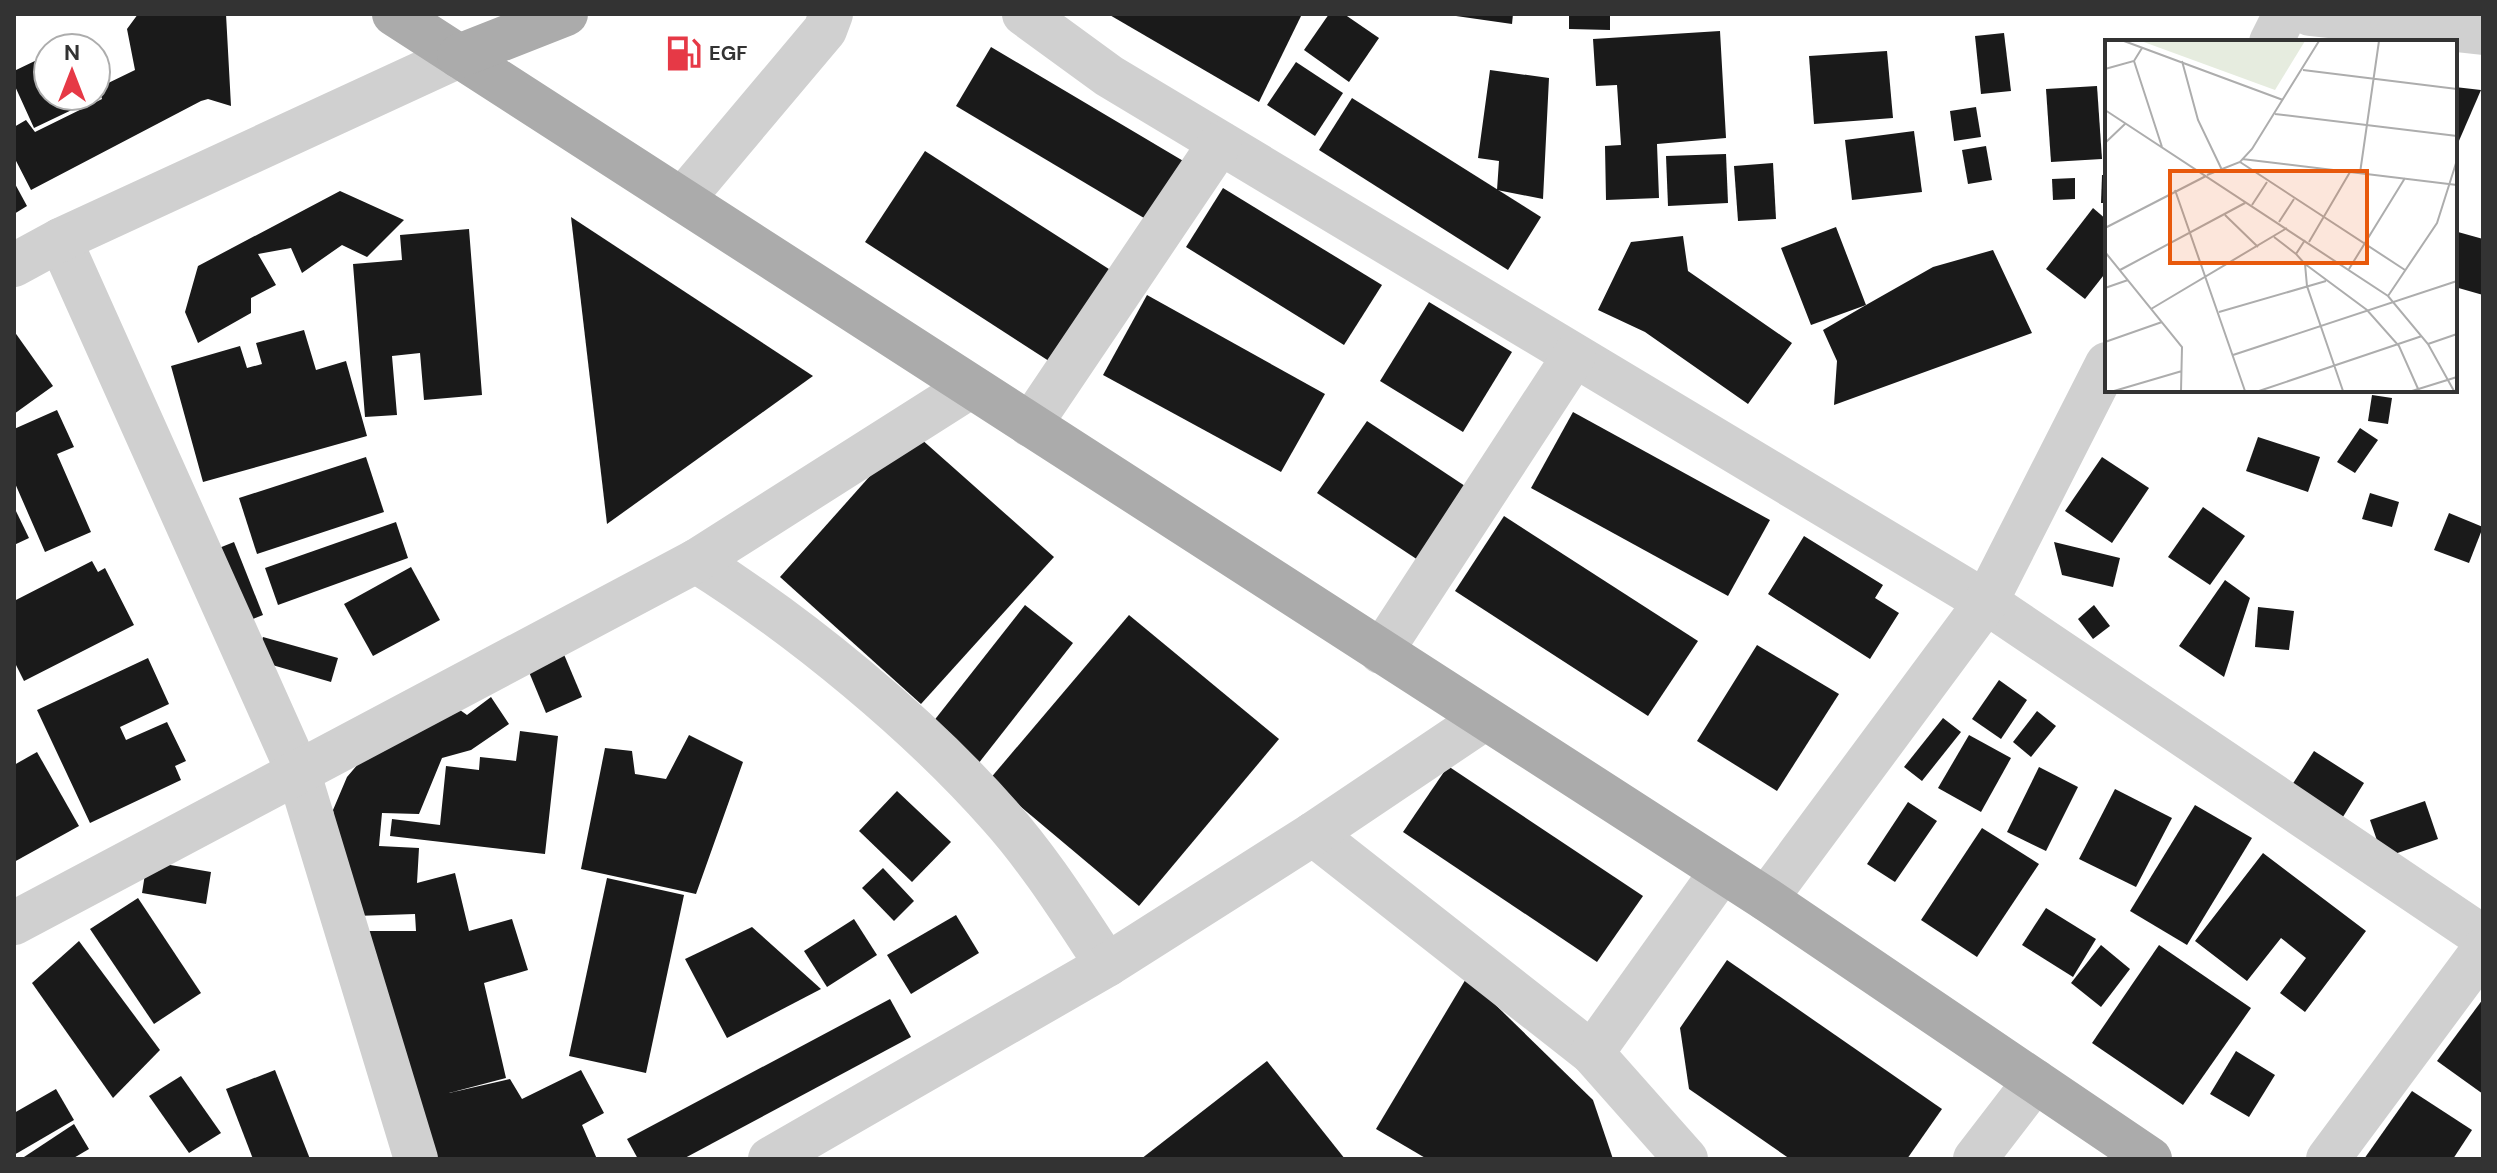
<svg xmlns="http://www.w3.org/2000/svg" width="2497" height="1173" viewBox="0 0 2497 1173" font-family="'DM Sans',sans-serif">
<rect width="100%" height="100%" fill="#fff"/>
<g fill="#1a1a1a">
<path d="M138 14H226L231 106 208 99 201 101 31 190 14 157V127L26 120 35 132 102 99 101 96 34 128 14 84V71L39 59 48 78V96H96V87L101 96 100 87 135 70 127 29Z"/>
<path d="M1108 14H1302L1259 102Z"/>
<path d="M1329 14H1344L1379 38 1349 82 1304 50Z"/>
<path d="M1442 14H1513L1512 24Z"/>
<path d="M1569 14H1610V30L1569 29Z"/>
<path d="M1720 31 1726 138 1657 144 1659 198 1606 200 1605 146 1621 145 1617 85 1596 86 1593 39Z"/>
<path d="M2004 33 2011 91 1981 94 1975 36Z"/>
<path d="M991 47 1185 162 1149 221 956 106Z"/>
<path d="M1887 51 1893 118 1814 124 1809 56Z"/>
<path d="M1296 62 1343 93 1315 136 1267 105Z"/>
<path d="M1490 70 1549 78 1543 199 1497 190 1499 161 1478 158Z"/>
<path d="M2097 86 2102 159 2051 162 2046 89Z"/>
<path d="M2455 87 2481 90 2455 150Z"/>
<path d="M1352 98 1541 217 1508 270 1319 150Z"/>
<path d="M1976 107 1981 137 1954 141 1950 111Z"/>
<path d="M1914 131 1922 192 1852 200 1845 140Z"/>
<path d="M1986 146 1992 180 1968 184 1962 150Z"/>
<path d="M925 151 1112 271 1052 363 865 242Z"/>
<path d="M1726 154 1728 203 1668 206 1666 156Z"/>
<path d="M1773 163 1776 219 1738 221 1734 166Z"/>
<path d="M2102 175H2107V203H2101Z"/>
<path d="M2075 178V199L2053 200 2052 179Z"/>
<path d="M14 182 27 206 14 214Z"/>
<path d="M1223 188 1382 285 1344 345 1186 247Z"/>
<path d="M340 191 404 220 367 257 342 245 302 273 291 248 258 254 276 285 251 298V313L198 343 185 312 198 266Z"/>
<path d="M2093 208 2107 220V271L2085 299 2046 269Z"/>
<path d="M571 217 813 376 607 524Z"/>
<path d="M1836 227 1866 305 1933 267 1993 250 2032 333 1834 405 1837 361 1823 330 1866 305 1811 325 1781 248Z"/>
<path d="M469 229 482 395 424 400 420 353 392 356 397 415 365 417 353 264 402 260 400 235Z"/>
<path d="M2458 232 2483 239V295L2455 287Z"/>
<path d="M1683 236 1688 271 1792 343 1748 404 1645 332 1598 310 1631 242Z"/>
<path d="M1147 295 1325 394 1281 472 1103 375Z"/>
<path d="M1429 302 1512 352 1463 432 1380 381Z"/>
<path d="M304 330 316 370 346 361 367 436 203 482 171 366 240 346 247 368 262 364 256 343Z"/>
<path d="M14 331 53 386 14 414Z"/>
<path d="M2372 395 2392 398 2388 424 2368 421Z"/>
<path d="M57 410 74 447 57 454 91 532 45 552 14 481V429Z"/>
<path d="M1573 412 1770 520 1728 596 1531 488Z"/>
<path d="M1367 421 1468 488 1418 560 1317 493Z"/>
<path d="M2360 428 2378 440 2355 473 2337 462Z"/>
<path d="M911 430 1054 557 921 704 780 577Z"/>
<path d="M2258 437 2320 457 2308 492 2246 471Z"/>
<path d="M366 457 384 512 257 554 239 498Z"/>
<path d="M2102 457 2149 488 2112 543 2065 511Z"/>
<path d="M2370 493 2399 502 2392 527 2362 519Z"/>
<path d="M14 507 29 538 14 545Z"/>
<path d="M2203 507 2245 536 2210 585 2168 557Z"/>
<path d="M2449 513 2483 527 2469 563 2434 550Z"/>
<path d="M1504 516 1698 641 1648 716 1455 591Z"/>
<path d="M396 522 408 558 278 605 265 568Z"/>
<path d="M1804 536 1883 585 1875 598 1899 613 1870 659 1768 594Z"/>
<path d="M234 542 263 615 238 625 209 552Z"/>
<path d="M2054 542 2120 558 2113 587 2062 575Z"/>
<path d="M92 561 98 572 105 568 134 625 24 681 14 661V601Z"/>
<path d="M411 567 440 620 373 656 344 604Z"/>
<path d="M2225 580 2250 598 2224 677 2179 646Z"/>
<path d="M1025 605 1073 643 978 764 929 727Z"/>
<path d="M2094 605 2110 626 2093 639 2078 619Z"/>
<path d="M2258 607 2294 611 2289 650 2255 647Z"/>
<path d="M1129 615 1279 739 1139 906 989 780Z"/>
<path d="M263 637 338 658 331 682 255 660Z"/>
<path d="M560 645 582 697 546 713 524 660Z"/>
<path d="M1757 645 1839 694 1777 791 1697 741Z"/>
<path d="M148 658 169 704 120 727 126 740 167 722 186 761 175 766 181 780 90 823 37 710Z"/>
<path d="M1999 680 2027 700 2001 739 1972 719Z"/>
<path d="M491 697 509 724 471 750 442 758 419 814 382 813 379 846 419 848 417 883 455 873 469 931 512 919 528 970 484 983 506 1078 449 1093 510 1079 522 1099 581 1070 604 1113 582 1125 597 1159H427L364 931H416L415 914 355 916 340 857 333 810 347 777 376 743 446 700 467 715Z"/>
<path d="M2037 711 2056 726 2031 757 2013 742Z"/>
<path d="M1943 718 1961 732 1922 781 1904 767Z"/>
<path d="M520 731 558 736 545 854 390 836 392 819 440 825 446 766 479 770 480 757 516 761Z"/>
<path d="M689 735 743 762 696 894 581 869 605 748 632 751 635 774 666 779Z"/>
<path d="M1969 735 2011 758 1981 812 1938 788Z"/>
<path d="M2314 751 2364 783 2341 820 2290 788Z"/>
<path d="M37 752 79 826 14 862V765Z"/>
<path d="M1448 766 1643 896 1597 962 1403 832Z"/>
<path d="M2039 767 2078 787 2046 851 2007 832Z"/>
<path d="M2115 789 2172 818 2136 887 2079 859Z"/>
<path d="M897 791 951 842 912 882 859 831Z"/>
<path d="M2425 801 2438 839 2383 858 2370 820Z"/>
<path d="M1908 802 1937 821 1895 882 1867 864Z"/>
<path d="M2195 805 2252 838 2187 945 2130 911Z"/>
<path d="M1982 828 2039 864 1977 957 1921 920Z"/>
<path d="M2263 853 2366 931 2305 1012 2280 993 2306 958 2281 938 2247 981 2195 941Z"/>
<path d="M147 861 211 872 206 904 142 893Z"/>
<path d="M883 868 914 901 894 921 862 888Z"/>
<path d="M607 878 684 895 646 1073 569 1056Z"/>
<path d="M138 898 201 993 154 1024 90 929Z"/>
<path d="M2046 908 2096 939 2073 977 2022 945Z"/>
<path d="M956 915 979 953 911 994 887 955Z"/>
<path d="M854 919 877 955 827 987 804 951Z"/>
<path d="M752 927 821 989 727 1038 685 959Z"/>
<path d="M79 941 160 1050 113 1098 32 983Z"/>
<path d="M2101 945 2130 969 2101 1007 2071 983Z"/>
<path d="M2159 945 2251 1008 2183 1105 2092 1043Z"/>
<path d="M1727 960 1942 1109 1907 1159H1790L1689 1089 1680 1028Z"/>
<path d="M1467 977 1593 1100 1613 1159H1427L1376 1129Z"/>
<path d="M890 999 911 1037 683 1159H638L627 1139Z"/>
<path d="M2483 999V1094L2437 1061Z"/>
<path d="M2236 1051 2275 1075 2249 1117 2210 1094Z"/>
<path d="M1267 1061 1345 1159H1141Z"/>
<path d="M275 1070 310 1159H253L226 1089Z"/>
<path d="M181 1076 221 1133 189 1153 149 1096Z"/>
<path d="M56 1089 74 1120 14 1155V1113Z"/>
<path d="M2412 1091 2472 1130 2453 1159H2364Z"/>
<path d="M74 1124 89 1149 72 1159H21Z"/>
</g>
<g fill="none" stroke-linecap="round" stroke-linejoin="round">
<g stroke="#d0d0d0" stroke-width="44">
<path d="M1024 14 1109 76 1986 602 2483 937"/>
<path d="M2310 14 2483 33"/>
<path d="M2271 42 2285 14"/>
<path d="M682 200 825 30 831 14"/>
<path d="M60 240 299 774 416 1159"/>
<path d="M14 265 60 240 459 56"/>
<path d="M1030 425 1220 143"/>
<path d="M696 561C800 626 919 724 1000 816 1041 862 1073 914 1107 965"/>
<path d="M1381 652 1574 356"/>
<path d="M1313 834 1592 1053"/>
<path d="M1766 899 1986 602 2107 364"/>
<path d="M14 923 696 561 970 387"/>
<path d="M770 1159 1107 965 1313 834 1484 719"/>
<path d="M1686 1159 1592 1053 1722 871"/>
<path d="M1975 1159 2035 1081"/>
<path d="M2328 1159 2483 950"/>
</g>
<g stroke="#ababab" stroke-width="44">
<path d="M394 14 1766 899 2150 1159"/>
<path d="M459 56 566 14"/>
</g>
</g>
<defs>
<symbol id="fuel-bare" viewBox="-9 -9 18 18"><path d="M-5.5-6h7V0h2V4h1.3V-2.5L3-4.5l.8-.8L6-3V5H2.5V1h-1V6h-7ZM-4.2-4.7v3.2H.2V-4.7Z" fill="#e63946" stroke="#fff" stroke-width="2.5" paint-order="stroke"/></symbol>
</defs>
<g fill-rule="evenodd">
<use href="#fuel-bare" x="658" y="28" width="51" height="51"/>
</g>
<g text-anchor="middle" stroke-width="8" stroke-linejoin="round" paint-order="stroke">
<g font-size="20" font-weight="bold" fill="#333" stroke="#fff" text-anchor="start">
<text x="709" y="60">EGF</text>
</g>
</g>
<g transform="translate(2105 40)">
<rect width="352" height="352" fill="#fff"/>
<path d="M36 1H200L170 50Z" fill="#e6ecdf"/>
<path fill="none" stroke="#adadad" stroke-width="2" d="M19 1 178 60M29 21 57 107M77 21 93 80 117 130M0 29 29 21 37 8M198 30 352 49M0 70 283 256 323 304 349 351M170 74 352 96M0 103 21 83M137 119 352 145M135 122 300 230M255 133 274 1M102 135 135 122 147 109 214 1M70 150 140 351M147 165 162 142M120 175 153 207M174 182 189 159M0 188 101 136M169 197 191 214M200 200 191 214 200 224 202 246 238 351M204 202 245 132M0 212 77 307 76 351M200 224 262 270 294 306 314 351M244 229 300 138M15 230 140 163M0 248 23 240M283 256 332 183 352 120M46 269 182 188M114 272 221 241M0 302 57 282M323 304 352 294M128 315 352 241M9 351 77 331M154 351 317 296M307 351 352 337"/>
<path fill="#e8590c" fill-opacity="0.15" stroke="#e8590c" stroke-width="4" d="M65 131H262V223H65Z"/>
<rect width="352" height="352" fill="none" stroke="#333" stroke-width="4"/>
</g>
<rect width="2497" height="1173" fill="none" stroke="#333333" stroke-width="32"/>
<g transform="translate(72 72)"><circle r="38" fill="#ffffff" stroke="#adadad" stroke-width="2"/>
<path d="M0-6L14 30L0 20L-14 30Z" fill="#e63946"/>
<text y="-12" font-size="22" font-weight="bold" text-anchor="middle" fill="#333333">N</text>
</g>
</svg>
